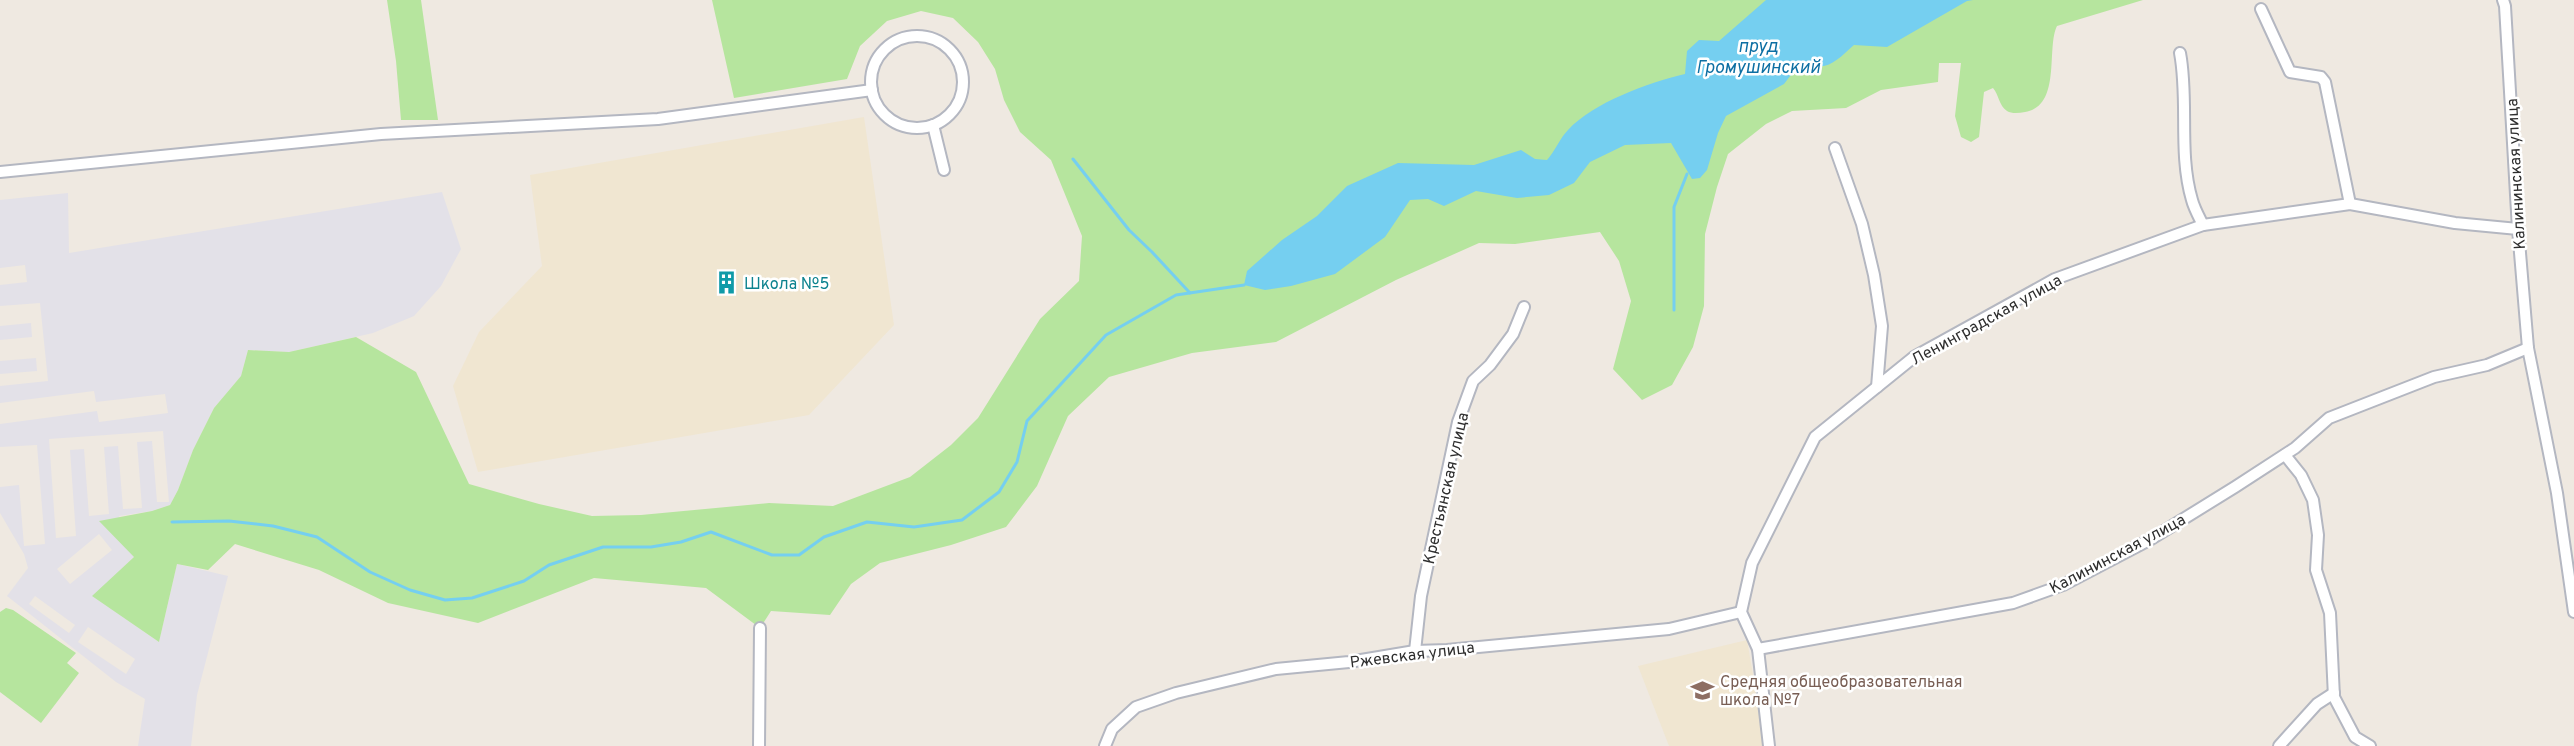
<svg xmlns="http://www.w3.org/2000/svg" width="2574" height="746" viewBox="0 0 2574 746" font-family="Overpass,sans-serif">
<rect width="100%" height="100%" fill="#efe9e1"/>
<g fill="#e3e1e8" fill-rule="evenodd">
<path d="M442 192 461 249 441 286 414 316 373 333 289 352 248 350 241 376 214 408 193 450 178 490 170 505 152 511 119 516 134 557 93 596 159 642 177 564 228 576 197 695 191 746H138L145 699 116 682 7 596 28 568 24 554 0 513V487L19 485 24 546 45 544 37 445 0 447V424L97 411 99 422 168 413 165 394 96 402 94 391 0 403V386L48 381 40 303 0 306V285L27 282 25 265 0 268V200L68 193 69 253ZM163 431 169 502H157L152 441 137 442 142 508 123 509 118 446 104 447 109 514 89 516 84 449 70 450 76 536 56 538 49 439ZM99 534 112 550 70 584 57 569ZM35 596 75 625 69 633 29 604ZM88 627 135 659 126 674 78 642Z"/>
<path d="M31 323 32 337 0 340V326Z"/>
<path d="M36 358 37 371 0 374V361Z"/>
</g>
<g fill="#f0e6d1">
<path d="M864 117 894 325 809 415 478 472 453 386 479 332 542 266 530 175Z"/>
<path d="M1747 640 1760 715 1763 746H1669L1638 666Z"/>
</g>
<g fill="#b6e59e">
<path d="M387 0H421L438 120H401L396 61Z"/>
<path d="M712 0H2143L2057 26C2046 48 2062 106 2025 112 2019 113 2012 114 2007 111 1999 106 1999 95 1993 88L1984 92 1979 137 1971 142 1961 137 1955 116 1961 63H1939L1938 82 1881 90 1846 108 1792 111 1766 124 1728 154 1717 187 1705 234 1704 306 1693 347 1672 385 1642 400 1613 369 1631 301 1619 261 1600 232 1515 244 1479 243 1396 280 1276 342 1192 353 1109 377 1068 416 1037 486 1006 527 951 545 880 563 851 584 830 615 771 611 760 628 706 588 594 578 478 623 388 603 319 570 235 544 208 570 177 564 159 642 92 596 134 557 99 521 152 511 170 505 178 490 193 450 214 408 241 376 248 350 289 352 356 337 416 372 469 484 539 504 592 516 641 515 769 503 833 506 910 477 951 445 978 418 1040 319 1079 281 1082 236 1051 160 1020 132 1004 100 995 69 978 42 953 18 921 11 887 21 860 46 847 79 734 98Z"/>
<path d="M6 608 13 610 76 653 67 663 79 673 41 723 0 692V612Z"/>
</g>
<path fill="#75cff0" d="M1766 0H1973L1967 1 1887 47 1854 45C1838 59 1828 72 1807 64L1794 71 1784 84 1726 116 1718 133 1707 170 1700 178 1692 179 1671 143 1625 145 1590 162 1574 183 1549 195 1517 198 1476 191 1444 206 1428 199 1410 200 1385 237 1335 274 1291 286 1265 290 1244 285 1247 271 1282 240 1317 216 1347 186 1398 163 1474 165 1521 150 1535 159 1547 160C1555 151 1560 138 1568 130 1594 102 1648 83 1685 74L1687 51 1699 40 1719 41Z"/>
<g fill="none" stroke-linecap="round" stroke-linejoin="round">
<g stroke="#75cff0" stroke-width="3">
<path d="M1073 159 1129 230 1152 252 1190 293"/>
<path d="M1674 310V207L1687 174"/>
<path d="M172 522 229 521 273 526 317 537 370 572 410 590 445 600 472 598 524 581 549 565 603 547H651L681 542 711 532 772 555H799L824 537 867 522 914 527 962 520 999 492 1017 462 1027 421 1106 335 1176 295 1244 285"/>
</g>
<defs>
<g id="minor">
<path d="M2503 0 2505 6 2518 229 2528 348 2557 493 2574 612"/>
<path d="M2261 9 2290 72 2321 77 2325 82 2350 204"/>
<circle cx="917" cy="82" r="46"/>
<path d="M2180 53C2189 100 2178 153 2192 200 2194 208 2199 217 2203 225"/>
<path d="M933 125 944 170"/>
<path d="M1835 148 1862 224 1874 275 1882 326 1877 387"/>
<path d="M0 172 381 134 658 119 872 90"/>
<path d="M2285 455 2301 475 2313 500 2318 535 2316 570 2330 613 2334 697 2355 737 2370 746"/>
<path d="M1758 649 2013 603 2063 585 2151 539 2235 487 2295 448 2329 418 2434 377 2487 365 2528 348"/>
<path d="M1415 651 1421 596 1458 422 1473 381 1490 365 1513 334 1524 307"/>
<path d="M759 746 760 628"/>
<path d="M1105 746 1112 729 1136 707 1176 693 1276 669 1349 662 1415 651 1447 650 1669 629 1741 612"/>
<path d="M1769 746 1758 649 1741 612 1752 563 1815 437 1914 357 2055 279 2203 225 2350 204 2455 223 2518 229"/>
<path d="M2279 746 2317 704 2334 693"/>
</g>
</defs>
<use href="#minor" stroke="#b4b7c1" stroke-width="14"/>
<use href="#minor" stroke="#fff" stroke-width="10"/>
</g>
<defs>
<symbol id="building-bare" viewBox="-9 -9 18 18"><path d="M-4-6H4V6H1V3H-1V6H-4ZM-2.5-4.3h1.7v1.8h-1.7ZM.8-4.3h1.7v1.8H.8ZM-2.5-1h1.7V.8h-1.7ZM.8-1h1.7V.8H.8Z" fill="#0f9aa8" stroke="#fff" stroke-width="2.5" paint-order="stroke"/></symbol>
<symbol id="school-bare" viewBox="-9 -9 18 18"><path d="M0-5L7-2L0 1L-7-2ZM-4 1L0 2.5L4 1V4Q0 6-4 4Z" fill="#8d6e63" stroke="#fff" stroke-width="2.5" paint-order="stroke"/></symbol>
</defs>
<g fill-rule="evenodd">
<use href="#building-bare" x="710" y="266" width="33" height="33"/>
<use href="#school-bare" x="1686" y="674" width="33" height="33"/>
</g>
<g text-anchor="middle" stroke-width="5" stroke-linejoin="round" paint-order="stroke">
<g font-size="16" fill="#2e2e2e" stroke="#fff">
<text transform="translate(2515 174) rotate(-93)" y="6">Калининская улица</text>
<text transform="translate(1986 319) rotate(-29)" y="6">Ленинградская улица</text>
<text transform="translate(1445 488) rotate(-77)" y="6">Крестьянская улица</text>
<text transform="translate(2117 553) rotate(-28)" y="6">Калининская улица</text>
<text transform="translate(1412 654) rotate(-7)" y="6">Ржевская улица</text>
</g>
<g font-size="16" fill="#0d838f" stroke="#fff" text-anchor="start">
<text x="744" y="289">Школа №5</text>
</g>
<g font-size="16" fill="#785e54" stroke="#fff" text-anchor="start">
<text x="1720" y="687">Средняя общеобразовательная<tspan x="1720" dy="18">школа №7</tspan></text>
</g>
<g font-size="18" font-style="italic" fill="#0d6fa3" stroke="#fff">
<text x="1758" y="52">пруд<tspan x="1758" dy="21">Громушинский</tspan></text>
</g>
</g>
</svg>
